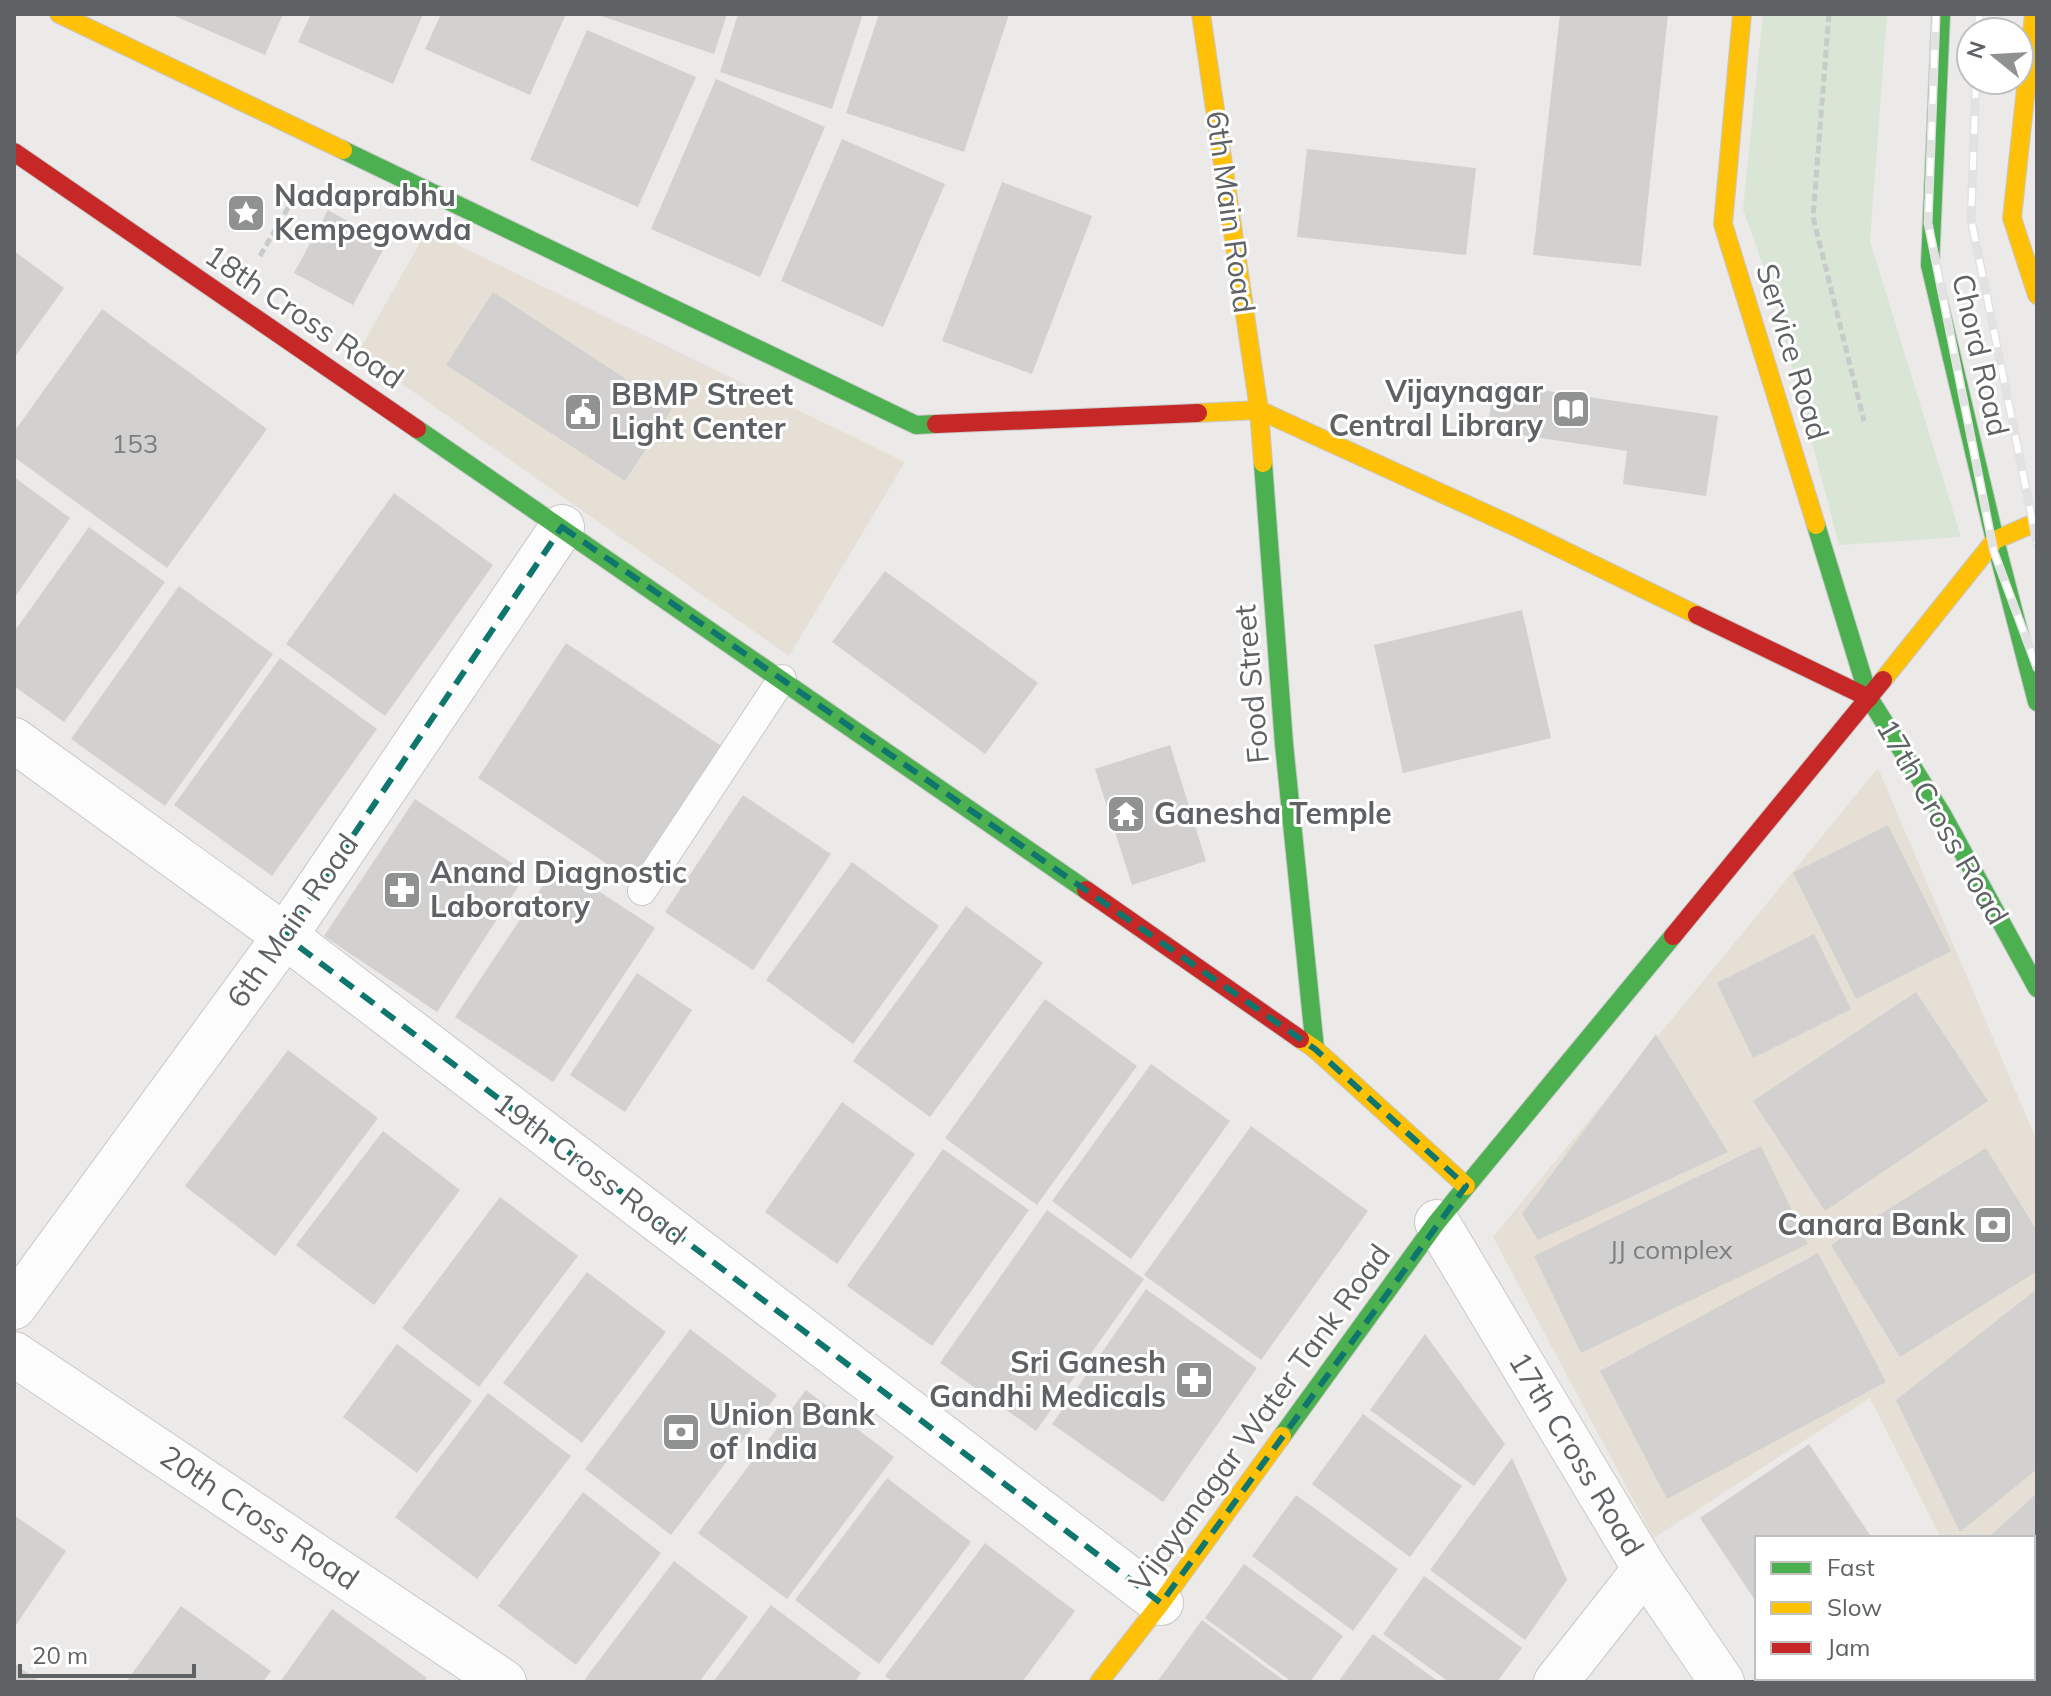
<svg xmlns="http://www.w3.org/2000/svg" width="2051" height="1696" viewBox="0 0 2051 1696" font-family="Mulish,sans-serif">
<rect width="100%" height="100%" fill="#eceae8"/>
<g fill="#e5dfd6">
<path d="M427 230 905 462 789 656 358 353Z"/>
<path d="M1878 768 2037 1141V1660L2033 1656V1538H1941L1870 1398 1654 1538 1493 1237Z"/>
</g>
<path fill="#d9e6d5" d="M1763 14H1887L1870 241 1961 537 1839 545 1772 291 1743 209Z"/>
<g fill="#d3d1d0">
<path d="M170 14H283L265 55Z"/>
<path d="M311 14H423L393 84 298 42Z"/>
<path d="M441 14H566L530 95 425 49Z"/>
<path d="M595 14H727L714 54Z"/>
<path d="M738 14H863L832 109 720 72Z"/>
<path d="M879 14H1009L964 152 846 113Z"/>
<path d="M1560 14H1668L1641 266 1533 255Z"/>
<path d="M587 30 696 77 638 207 530 160Z"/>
<path d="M716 79 825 127 760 277 651 229Z"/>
<path d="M842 139 945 184 883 327 781 281Z"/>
<path d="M1307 149 1476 168 1466 255 1297 237Z"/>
<path d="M1002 182 1092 216 1032 374 942 341Z"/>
<path d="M328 210 387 243 353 305 294 273Z"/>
<path d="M14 251 64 288 14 358Z"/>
<path d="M493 292 672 409 625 481 446 365Z"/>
<path d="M102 309 267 429 167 568 14 457V432Z"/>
<path d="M1494 383 1718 416 1706 496 1623 484 1627 451 1501 432 1489 418Z"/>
<path d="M14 477 70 518 14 598Z"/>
<path d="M394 493 493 565 385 716 286 644Z"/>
<path d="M89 527 165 582 64 722 14 686V632Z"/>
<path d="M885 571 1038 683 985 754 832 642Z"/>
<path d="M179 586 273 654 165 806 71 739Z"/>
<path d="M1522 610 1551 738 1403 773 1374 645Z"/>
<path d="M566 643 729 751 640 886 478 778Z"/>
<path d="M280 658 377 729 272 876 174 805Z"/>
<path d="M1170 745 1206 861 1132 885 1095 769Z"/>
<path d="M743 795 831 854 753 970 665 912Z"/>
<path d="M415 799 527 873 437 1012 324 936Z"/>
<path d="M1888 825 1951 951 1856 999 1793 873Z"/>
<path d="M852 862 939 926 853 1044 766 980Z"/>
<path d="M557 864 655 928 553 1082 455 1017Z"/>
<path d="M966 906 1043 963 930 1117 853 1061Z"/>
<path d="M1814 934 1851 1009 1753 1058 1717 983Z"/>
<path d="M637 973 692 1010 625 1112 570 1075Z"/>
<path d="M1916 992 1988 1101 1825 1211 1753 1101Z"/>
<path d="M1045 999 1137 1066 1037 1205 945 1138Z"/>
<path d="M1656 1034 1728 1152 1538 1240 1522 1214Z"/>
<path d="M288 1050 378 1118 275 1256 185 1186Z"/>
<path d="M1151 1064 1230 1121 1131 1259 1052 1201Z"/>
<path d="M842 1102 915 1154 837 1264 765 1212Z"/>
<path d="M1251 1126 1368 1211 1261 1360 1144 1275Z"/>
<path d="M383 1131 460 1190 374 1305 296 1245Z"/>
<path d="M1761 1146 1808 1244 1581 1353 1534 1256Z"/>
<path d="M1986 1148 2037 1231V1271L1900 1357 1831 1245Z"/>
<path d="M943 1149 1029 1210 932 1346 847 1286Z"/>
<path d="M500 1197 578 1256 479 1387 402 1328Z"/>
<path d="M1047 1210 1144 1279 1036 1431 940 1363Z"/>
<path d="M1818 1253 1886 1382 1667 1499 1600 1371Z"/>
<path d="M587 1272 666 1332 582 1443 503 1383Z"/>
<path d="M1146 1289 1257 1368 1163 1502 1052 1424Z"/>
<path d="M2037 1289V1469L1960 1532 1896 1400Z"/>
<path d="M690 1329 777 1395 671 1535 585 1469Z"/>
<path d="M1425 1334 1505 1444 1474 1486 1370 1410Z"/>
<path d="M397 1344 472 1401 417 1473 343 1417Z"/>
<path d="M806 1390 894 1457 787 1599 698 1533Z"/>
<path d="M488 1393 571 1456 477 1579 395 1517Z"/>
<path d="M1363 1414 1462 1486 1410 1557 1312 1484Z"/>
<path d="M1809 1444 1872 1538H1757V1603L1700 1518Z"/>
<path d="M1512 1458 1567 1580 1525 1640 1430 1570Z"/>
<path d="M887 1478 971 1542 879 1664 795 1600Z"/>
<path d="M583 1492 661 1553 576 1665 498 1606Z"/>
<path d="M2037 1493V1649L2033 1644V1538H1988Z"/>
<path d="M1296 1495 1398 1569 1353 1631 1252 1556Z"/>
<path d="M14 1515 66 1551 14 1628Z"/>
<path d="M985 1543 1075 1611 1022 1682H893L885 1676Z"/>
<path d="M674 1561 748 1617 699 1682H588L585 1679Z"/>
<path d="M1244 1564 1343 1636 1310 1682H1292L1205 1618Z"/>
<path d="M1424 1576 1522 1648 1497 1682H1449L1383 1634Z"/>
<path d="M771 1605 861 1673 855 1682H713Z"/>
<path d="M181 1606 271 1671 263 1682H126Z"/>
<path d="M332 1609 427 1678 424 1682H280Z"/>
<path d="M1202 1620 1286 1682H1157Z"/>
<path d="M1373 1634 1439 1682H1338Z"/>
<path d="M14 1663 40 1682H14Z"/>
<path d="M1898 1678H2027L2030 1682H1901Z"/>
</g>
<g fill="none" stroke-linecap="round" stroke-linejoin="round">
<defs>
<path id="lane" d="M642 891 782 679"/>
<g id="street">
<path d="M14 740 285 936 1161 1603"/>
<path d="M1437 1222 1645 1569 1722 1682"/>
<path d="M14 1307 285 936 562 527"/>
<path d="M14 1354 504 1682"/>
<path d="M1556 1682 1645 1569"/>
</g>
<g id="fast">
<path d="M1941 14 1930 265 1995 540 2037 702"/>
<path d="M343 150 916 425 936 424"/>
<path d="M417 429 1086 890"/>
<path d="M1263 463 1284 744 1315 1049"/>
<path d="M1816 525 1869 698 1942 814 2037 988"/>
<path d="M1282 1436 1437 1222 1673 936"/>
</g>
<g id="slow">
<path d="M59 14 343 150"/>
<path d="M1201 14 1259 410 1263 463"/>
<path d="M1742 14 1723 224 1816 525"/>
<path d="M2034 14 2012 218 2037 295"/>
<path d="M1198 413 1259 410 1522 530 1697 615"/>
<path d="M1883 680 1995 540 2037 522"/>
<path d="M1300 1039 1315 1049 1466 1186"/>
<path d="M1099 1682 1161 1603 1282 1436"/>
</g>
<g id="jam">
<path d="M14 152 417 429"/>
<path d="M936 424 1198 413"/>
<path d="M1697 615 1869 698"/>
<path d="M1086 890 1300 1039"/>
<path d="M1673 936 1883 680"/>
</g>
</defs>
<use href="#lane" stroke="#c9c8c7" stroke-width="30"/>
<use href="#street" stroke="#c9c8c7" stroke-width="46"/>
<use href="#fast" stroke="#c8c8c8" stroke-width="20"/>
<use href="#slow" stroke="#c8c8c8" stroke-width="20"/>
<use href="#jam" stroke="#c8c8c8" stroke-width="20"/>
<g stroke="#c7cbc9" stroke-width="5" stroke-dasharray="8 4" stroke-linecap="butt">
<path d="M1829 14 1813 217 1864 421"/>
<path d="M260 256 299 189"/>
</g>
<use href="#lane" stroke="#fcfcfc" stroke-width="28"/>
<use href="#street" stroke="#fcfcfc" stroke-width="44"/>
<use href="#fast" stroke="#4caf50" stroke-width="18"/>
<use href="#slow" stroke="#ffc107" stroke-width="18"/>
<use href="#jam" stroke="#c62828" stroke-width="18"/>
<defs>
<g id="rail">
<path d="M1936 14 1928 223 1994 552 2037 668"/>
<path d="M1978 32 1979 14"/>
<path d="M1976 80 1971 219 2037 543"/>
</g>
</defs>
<use href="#rail" stroke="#e3e2e2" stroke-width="9"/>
<use href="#rail" stroke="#fff" stroke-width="6" stroke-dasharray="18" stroke-linecap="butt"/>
</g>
<path fill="none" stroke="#0f766e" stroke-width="6" stroke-dasharray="16 10" stroke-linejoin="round" d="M562 527 1315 1049 1466 1186 1161 1603 285 936Z"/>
<defs>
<symbol id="sight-square" viewBox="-11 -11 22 22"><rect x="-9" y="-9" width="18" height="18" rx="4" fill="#909292" stroke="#fff"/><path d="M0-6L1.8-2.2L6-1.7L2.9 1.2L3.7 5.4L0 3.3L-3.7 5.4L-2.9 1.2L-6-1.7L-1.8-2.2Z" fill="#fff"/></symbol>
<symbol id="library-square" viewBox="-11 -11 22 22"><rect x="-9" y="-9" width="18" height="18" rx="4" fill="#909292" stroke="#fff"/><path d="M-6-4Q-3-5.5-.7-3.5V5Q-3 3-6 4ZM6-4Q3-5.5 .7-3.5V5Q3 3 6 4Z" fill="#fff"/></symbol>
<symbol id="civic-square" viewBox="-11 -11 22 22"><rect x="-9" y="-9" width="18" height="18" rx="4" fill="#909292" stroke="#fff"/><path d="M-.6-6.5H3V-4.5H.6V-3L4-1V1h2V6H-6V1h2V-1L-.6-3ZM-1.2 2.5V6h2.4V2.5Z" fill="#fff"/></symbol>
<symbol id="temple-square" viewBox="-11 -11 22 22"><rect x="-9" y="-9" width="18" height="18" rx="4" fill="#909292" stroke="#fff"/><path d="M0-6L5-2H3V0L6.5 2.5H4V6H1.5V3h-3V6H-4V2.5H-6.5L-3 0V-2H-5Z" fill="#fff"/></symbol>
<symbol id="pharmacy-square" viewBox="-11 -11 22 22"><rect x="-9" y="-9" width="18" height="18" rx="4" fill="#909292" stroke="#fff"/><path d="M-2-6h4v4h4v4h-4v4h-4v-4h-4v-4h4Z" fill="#fff"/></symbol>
<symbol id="bank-square" viewBox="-11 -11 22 22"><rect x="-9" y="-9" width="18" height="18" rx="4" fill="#909292" stroke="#fff"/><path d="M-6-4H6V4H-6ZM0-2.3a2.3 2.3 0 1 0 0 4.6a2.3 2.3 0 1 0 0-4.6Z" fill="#fff"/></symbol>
</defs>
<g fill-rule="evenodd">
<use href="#sight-square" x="224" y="191" width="44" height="44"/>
<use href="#library-square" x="1549" y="387" width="44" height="44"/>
<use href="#civic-square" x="561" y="390" width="44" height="44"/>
<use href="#temple-square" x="1104" y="792" width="44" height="44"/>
<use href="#pharmacy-square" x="380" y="868" width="44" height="44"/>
<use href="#bank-square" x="1971" y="1203" width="44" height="44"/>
<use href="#pharmacy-square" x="1172" y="1358" width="44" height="44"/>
<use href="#bank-square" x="659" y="1410" width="44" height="44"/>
</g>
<g text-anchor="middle" stroke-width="6" stroke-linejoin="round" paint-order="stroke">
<g font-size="26" fill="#7c7f80">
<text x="135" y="453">153</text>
<text x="1671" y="1259">JJ complex</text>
</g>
<g font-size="30" font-weight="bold" fill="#5e6264" stroke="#fff" text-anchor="start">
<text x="274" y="206">Nadaprabhu<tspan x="274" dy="34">Kempegowda</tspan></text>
<text x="1543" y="402" text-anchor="end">Vijaynagar<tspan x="1543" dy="34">Central Library</tspan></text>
<text x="611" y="405">BBMP Street<tspan x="611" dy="34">Light Center</tspan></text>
<text x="1154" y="824">Ganesha Temple</text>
<text x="430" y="883">Anand Diagnostic<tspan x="430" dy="34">Laboratory</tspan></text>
<text x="1965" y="1235" text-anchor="end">Canara Bank</text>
<text x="1166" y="1373" text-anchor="end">Sri Ganesh<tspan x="1166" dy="34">Gandhi Medicals</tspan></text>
<text x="709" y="1425">Union Bank<tspan x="709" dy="34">of India</tspan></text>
</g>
<g font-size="30" fill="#5e6264" stroke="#fff">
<text transform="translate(1230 212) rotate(82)" y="10">6th Main Road</text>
<text transform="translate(304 317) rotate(34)" y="10">18th Cross Road</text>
<text transform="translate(1792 352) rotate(73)" y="10">Service Road</text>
<text transform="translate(1980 355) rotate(77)" y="10">Chord Road</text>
<text transform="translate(1252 684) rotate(-95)" y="10">Food Street</text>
<text transform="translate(1942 822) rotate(60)" y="10">17th Cross Road</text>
<text transform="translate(293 921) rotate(-55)" y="10">6th Main Road</text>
<text transform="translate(590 1169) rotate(37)" y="10">19th Cross Road</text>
<text transform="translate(1260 1418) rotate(-54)" y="10">Vijayanagar Water Tank Road</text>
<text transform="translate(1576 1454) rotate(59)" y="10">17th Cross Road</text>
<text transform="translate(259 1518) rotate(34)" y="10">20th Cross Road</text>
</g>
</g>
<rect width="2051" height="1696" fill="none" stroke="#5e6264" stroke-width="32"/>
<rect x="1755" y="1536" width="280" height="144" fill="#ffffff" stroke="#bfc0c1" stroke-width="2"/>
<rect x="1771" y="1562" width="40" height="12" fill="#4caf50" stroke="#bfc0c1" stroke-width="2"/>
<text x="1827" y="1576" font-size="24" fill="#5e6264">Fast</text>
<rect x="1771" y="1602" width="40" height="12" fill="#ffc107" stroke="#bfc0c1" stroke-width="2"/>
<text x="1827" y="1616" font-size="24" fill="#5e6264">Slow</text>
<rect x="1771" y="1642" width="40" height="12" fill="#c62828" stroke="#bfc0c1" stroke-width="2"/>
<text x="1827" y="1656" font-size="24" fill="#5e6264">Jam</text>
<g transform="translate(1995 56) rotate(288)"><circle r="38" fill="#ffffff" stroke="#bfc0c1" stroke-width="2"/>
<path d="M0-6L14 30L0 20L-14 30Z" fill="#909292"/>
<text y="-12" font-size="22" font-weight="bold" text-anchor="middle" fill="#5e6264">N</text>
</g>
<path d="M20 1664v12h174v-12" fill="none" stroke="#5e6264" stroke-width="4"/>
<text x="32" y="1664" font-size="24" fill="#5e6264" stroke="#ffffff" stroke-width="6" paint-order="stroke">20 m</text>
</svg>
